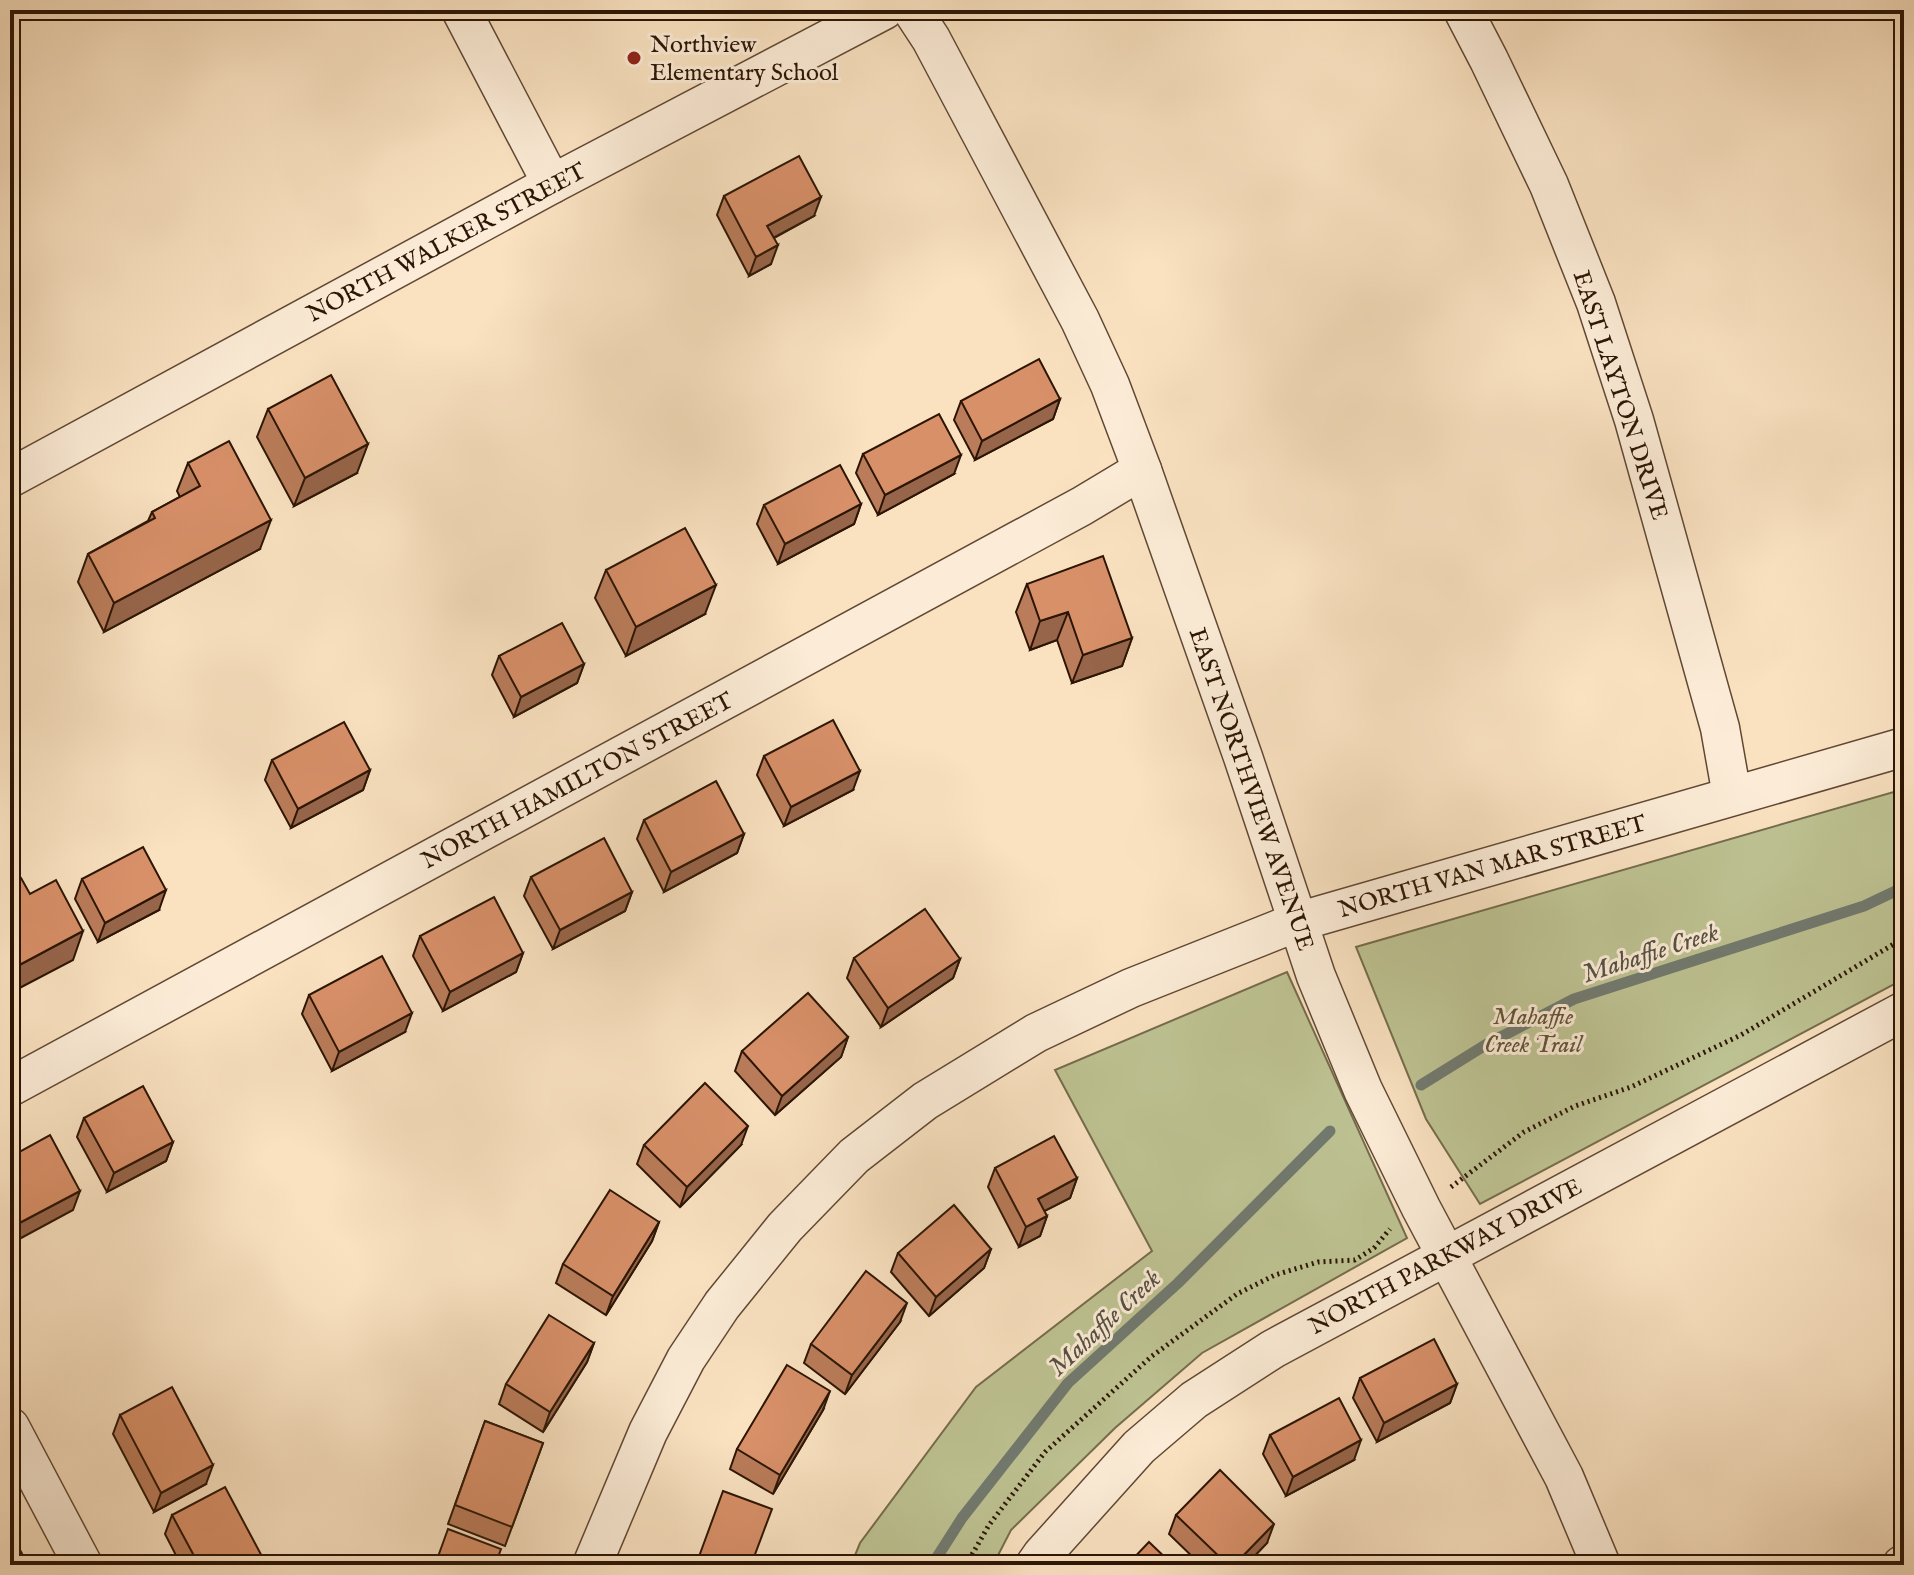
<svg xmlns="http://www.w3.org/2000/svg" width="1914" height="1575" viewBox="0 0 1914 1575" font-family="'IM FELL English',serif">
<rect width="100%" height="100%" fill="#fae2c1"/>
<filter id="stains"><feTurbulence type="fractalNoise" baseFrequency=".0025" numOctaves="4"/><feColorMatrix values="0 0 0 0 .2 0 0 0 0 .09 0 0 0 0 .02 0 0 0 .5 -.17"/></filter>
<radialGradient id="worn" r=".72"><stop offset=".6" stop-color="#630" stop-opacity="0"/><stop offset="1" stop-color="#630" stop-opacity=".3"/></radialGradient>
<g fill="#bec393" stroke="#756c4c" stroke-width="2">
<path d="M1904 789V979L1480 1204 1426 1119 1356 947Z"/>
<path d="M1287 972 1407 1238 1202 1353 1115 1428 1011 1530 993 1565H851L860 1543 976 1387 1152 1251 1055 1070Z"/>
</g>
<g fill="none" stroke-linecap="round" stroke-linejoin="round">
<g stroke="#717a70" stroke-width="11">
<path d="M1421 1085 1487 1044 1574 999 1864 906 1904 887"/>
<path d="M932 1565 962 1518 1068 1383 1178 1283 1330 1131"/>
</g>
<defs>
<g id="minor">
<path d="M461 10 552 184"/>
<path d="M912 10 931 39 1080 320 1110 385 1142 470 1243 757 1316 976 1363 1090 1421 1208 1564 1477 1601 1565"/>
<path d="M1463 10 1489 60 1549 185 1596 303 1634 420 1720 728 1732 796"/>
<path d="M10 478 552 184 884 10"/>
<path d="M10 1087 1082 506 1142 470"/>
<path d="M10 1427 83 1565"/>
<path d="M592 1565 648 1432 686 1359 722 1305 785 1227 854 1156 925 1101 1036 1033 1131 988 1297 922 1904 747"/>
<path d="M1035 1565 1042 1555 1139 1447 1194 1400 1273 1349 1904 1011"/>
<path d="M1902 1565 1904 1564"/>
</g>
</defs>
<use href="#minor" stroke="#604834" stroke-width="41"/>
<g stroke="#2c1505" stroke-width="5" stroke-dasharray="2 4" stroke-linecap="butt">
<path d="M1451 1187 1524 1132 1575 1106 1631 1087 1741 1035 1904 938"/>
<path d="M966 1565 989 1525 1045 1452 1152 1356 1237 1294 1275 1275 1318 1262 1355 1260 1374 1248 1390 1229"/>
</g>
<use href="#minor" stroke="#fcecd7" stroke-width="38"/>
</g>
<g fill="#ba7c5a" stroke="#2c1505" stroke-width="2">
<path d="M724 196 814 216 774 238 771 264 749 276 717 215Z"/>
<path d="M1060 399 1053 419 975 460 954 420 961 401Z"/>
<path d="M268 409 357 473 294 506 257 437Z"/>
<path d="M863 454 954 474 878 515 856 473Z"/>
<path d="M188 463 260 549 104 632 78 582 88 554 148 521 152 512 180 497 177 491Z"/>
<path d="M861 504 854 524 778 564 757 524 764 505Z"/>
<path d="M606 570 705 614 626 656 595 598Z"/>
<path d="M1027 584 1132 638 1122 666 1072 683 1057 640 1030 650 1016 612Z"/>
<path d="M499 656 584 664 577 683 514 717 492 675Z"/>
<path d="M764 756 853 790 784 826 757 775Z"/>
<path d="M272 760 370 770 363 790 291 828 265 780Z"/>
<path d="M644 820 744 834 737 853 664 892 637 839Z"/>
<path d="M531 877 632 892 625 911 553 949 524 896Z"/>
<path d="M82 879 159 910 98 942 75 899Z"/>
<path d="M420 936 523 953 516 972 443 1011 413 956Z"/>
<path d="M854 958 960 959 953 978 881 1027 847 978Z"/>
<path d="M309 995 405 1032 332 1071 302 1014Z"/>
<path d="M848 1037 841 1057 775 1115 735 1071 742 1051Z"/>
<path d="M84 1118 173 1142 166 1161 107 1192 77 1137Z"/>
<path d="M644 1145H741L680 1207 637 1164Z"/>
<path d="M995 1168 1077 1178 1070 1198 1044 1211 1047 1216 1040 1236 1019 1247 988 1187Z"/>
<path d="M659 1222 652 1241 606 1315 556 1283 563 1264Z"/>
<path d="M991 1249 984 1268 929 1316 891 1272 898 1253Z"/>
<path d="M900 1322 845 1394 804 1363 811 1344Z"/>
<path d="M594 1343 587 1362 543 1432 499 1404 506 1384Z"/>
<path d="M1360 1378 1457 1384 1450 1403 1377 1442 1353 1398Z"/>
<path d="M823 1410 773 1494 730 1469 737 1449Z"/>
<path d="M120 1415 206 1484 154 1512 113 1434Z"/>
<path d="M485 1421 543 1443 505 1546 448 1524Z"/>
<path d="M1270 1435 1354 1460 1286 1496 1263 1454Z"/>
<path d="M172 1515 266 1564 265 1565H181L165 1534Z"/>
<path d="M1176 1515 1267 1543 1246 1565H1201L1169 1534Z"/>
</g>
<g fill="#97654a" stroke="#2c1505" stroke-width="2">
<path d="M821 197 814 216 760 245 767 226Z"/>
<path d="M778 245 771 264 749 276 756 257Z"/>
<path d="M1060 399 1053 419 975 460 982 441Z"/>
<path d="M368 444 357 473 294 506 305 478Z"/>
<path d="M961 455 954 474 878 515 885 495Z"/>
<path d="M861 504 854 524 778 564 785 544Z"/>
<path d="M271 520 260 549 104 632 114 603Z"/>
<path d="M716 585 705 614 626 656 636 627Z"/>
<path d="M1068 612 1057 640 1030 650 1040 621Z"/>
<path d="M1132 638 1122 666 1072 683 1083 655Z"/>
<path d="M584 664 577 683 514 717 521 697Z"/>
<path d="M370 770 363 790 291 828 298 809Z"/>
<path d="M860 771 853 790 784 826 791 807Z"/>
<path d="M744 834 737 853 664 892 671 872Z"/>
<path d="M166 890 159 910 98 942 105 923Z"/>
<path d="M632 892 625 911 553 949 560 930Z"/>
<path d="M83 931 73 960 10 993V970Z"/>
<path d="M523 953 516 972 443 1011 450 992Z"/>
<path d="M960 959 953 978 881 1027 888 1008Z"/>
<path d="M412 1013 405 1032 332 1071 339 1052Z"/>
<path d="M848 1037 841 1057 775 1115 782 1096Z"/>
<path d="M748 1126 741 1145 680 1207 687 1187Z"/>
<path d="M173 1142 166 1161 107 1192 114 1173Z"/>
<path d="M1077 1178 1070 1198 1031 1218 1038 1199Z"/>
<path d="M80 1191 73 1210 10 1244V1228Z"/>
<path d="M1047 1216 1040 1236 1019 1247 1026 1227Z"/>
<path d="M659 1222 652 1241 606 1315 613 1296Z"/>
<path d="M991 1249 984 1268 929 1316 936 1297Z"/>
<path d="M907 1303 900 1322 845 1394 852 1375Z"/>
<path d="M594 1343 587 1362 543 1432 550 1412Z"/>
<path d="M1457 1384 1450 1403 1377 1442 1384 1423Z"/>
<path d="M830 1391 823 1410 773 1494 780 1475Z"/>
<path d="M1361 1440 1354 1460 1286 1496 1293 1477Z"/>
<path d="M213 1465 206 1484 154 1512 161 1493Z"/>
<path d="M1274 1524 1267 1543 1246 1565H1234Z"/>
</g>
<g fill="#d89069" stroke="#2c1505" stroke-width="2">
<path d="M799 156 821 197 767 226 778 245 756 257 724 196Z"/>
<path d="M1039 359 1060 399 982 441 961 401Z"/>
<path d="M331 375 368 444 305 478 268 409Z"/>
<path d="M939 414 961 455 885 495 863 454Z"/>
<path d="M229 441 271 520 114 603 88 554 155 518 152 512 200 486 188 463Z"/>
<path d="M840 465 861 504 785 544 764 505Z"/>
<path d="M685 528 716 585 636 627 606 570Z"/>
<path d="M1103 556 1132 638 1083 655 1068 612 1040 621 1027 584Z"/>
<path d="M562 623 584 664 521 697 499 656Z"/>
<path d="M833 720 860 771 791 807 764 756Z"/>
<path d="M344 722 370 770 298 809 272 760Z"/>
<path d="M716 781 744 834 671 872 644 820Z"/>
<path d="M604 838 632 892 560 930 531 877Z"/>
<path d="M143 847 166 890 105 923 82 879Z"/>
<path d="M21 878 30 894 56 880 83 931 10 970V884Z"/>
<path d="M494 897 523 953 450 992 420 936Z"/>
<path d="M925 909 960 959 888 1008 854 958Z"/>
<path d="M382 956 412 1013 339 1052 309 995Z"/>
<path d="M808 993 848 1037 782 1096 742 1051Z"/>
<path d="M705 1083 748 1126 687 1187 644 1145Z"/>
<path d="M143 1086 173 1142 114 1173 84 1118Z"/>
<path d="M50 1135 80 1191 10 1228V1157Z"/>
<path d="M1054 1136 1077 1178 1038 1199 1047 1216 1026 1227 995 1168Z"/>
<path d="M610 1190 659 1222 613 1296 563 1264Z"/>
<path d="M954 1205 991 1249 936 1297 898 1253Z"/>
<path d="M866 1271 907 1303 852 1375 811 1344Z"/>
<path d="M549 1315 594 1343 550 1412 506 1384Z"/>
<path d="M1434 1339 1457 1384 1384 1423 1360 1378Z"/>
<path d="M787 1365 830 1391 780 1475 737 1449Z"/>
<path d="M172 1387 213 1465 161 1493 120 1415Z"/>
<path d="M1339 1398 1361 1440 1293 1477 1270 1435Z"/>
<path d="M485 1421 543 1443 512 1527 455 1505Z"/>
<path d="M1220 1470 1274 1524 1234 1565H1228L1176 1515Z"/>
<path d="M225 1487 266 1564 263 1565H199L172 1515Z"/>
<path d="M723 1491 772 1509 751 1565H707L697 1562Z"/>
<path d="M448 1529 501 1549 495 1565H435Z"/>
<path d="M10 1531 28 1565H10Z"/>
<path d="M1149 1542 1173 1565H1127Z"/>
</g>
<circle fill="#8f2418" stroke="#fcecd7" stroke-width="3" cx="634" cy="58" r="8"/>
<g text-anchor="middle" stroke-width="6" stroke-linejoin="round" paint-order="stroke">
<g font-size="24" fill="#2c1505" stroke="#fcecd7" text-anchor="start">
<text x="650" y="52">Northview<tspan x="650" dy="28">Elementary School</tspan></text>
</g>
<g font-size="24" fill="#2c1505" stroke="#fcecd7">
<text transform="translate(446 242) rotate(-28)" y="8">NORTH WALKER STREET</text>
<text transform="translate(1621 395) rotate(72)" y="8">EAST LAYTON DRIVE</text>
<text transform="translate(577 780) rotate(-28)" y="8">NORTH HAMILTON STREET</text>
<text transform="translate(1252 789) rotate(71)" y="8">EAST NORTHVIEW AVENUE</text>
<text transform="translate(1492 866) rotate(-16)" y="8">NORTH VAN MAR STREET</text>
<text transform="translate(1445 1256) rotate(-28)" y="8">NORTH PARKWAY DRIVE</text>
</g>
<g font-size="24" font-style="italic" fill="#5f5237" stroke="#fcecd7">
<text x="1533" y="1024">Mahaffie<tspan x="1533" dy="28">Creek Trail</tspan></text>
</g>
<g font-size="26" font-style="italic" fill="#545044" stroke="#fcecd7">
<text transform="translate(1650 952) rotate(-18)" y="9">Mahaffie Creek</text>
<text transform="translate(1104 1322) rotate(-43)" y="9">Mahaffie Creek</text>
</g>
</g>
<rect width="1914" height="1575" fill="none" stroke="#fae2c1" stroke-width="40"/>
<rect x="12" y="12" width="1890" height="1551" fill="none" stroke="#2c1505" stroke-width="4"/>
<rect x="20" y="20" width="1874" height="1535" fill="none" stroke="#2c1505" stroke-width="2"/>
<rect width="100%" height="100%" filter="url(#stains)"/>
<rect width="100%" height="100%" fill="url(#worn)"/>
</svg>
